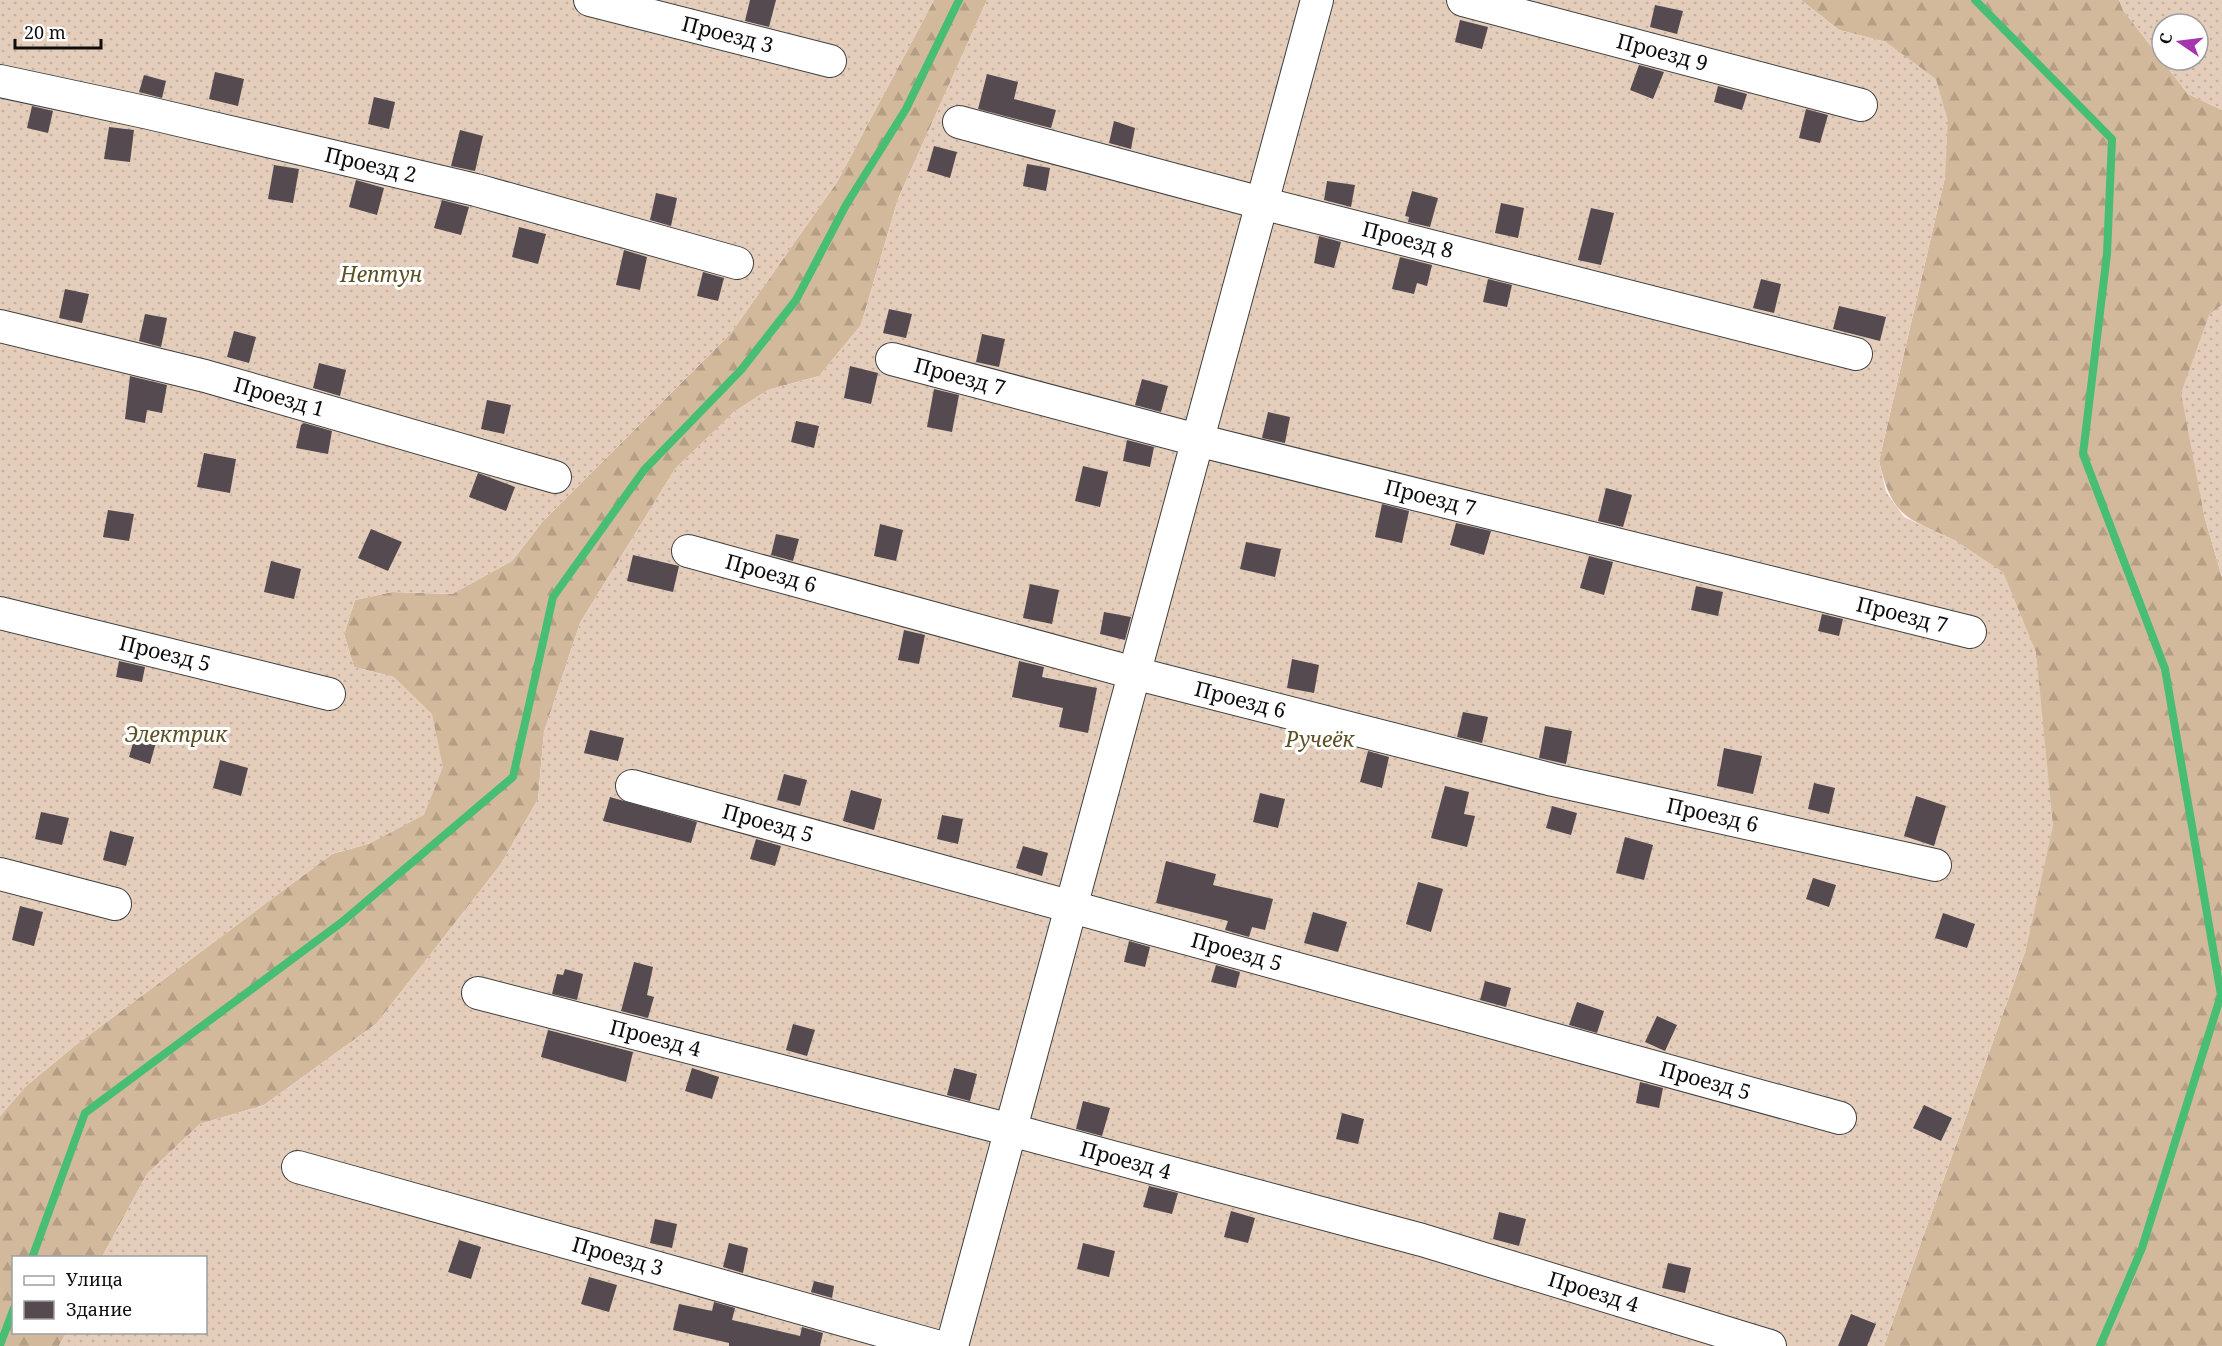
<svg xmlns="http://www.w3.org/2000/svg" width="2222" height="1346" viewBox="0 0 2222 1346" font-family="'Noto Serif',serif">
<defs>
<pattern id="forest-firs" width="22" height="20" patternUnits="userSpaceOnUse" patternTransform="scale(1.5)"><rect width="22" height="20" fill="#d3b99c"/><path d="M5 1l3.5 6h-7zM16 11l3.5 6h-7z" fill="#b49e85"/></pattern>
<pattern id="garden-dots" width="8" height="8" patternUnits="userSpaceOnUse" patternTransform="scale(1.5)"><rect width="8" height="8" fill="#e4cebb"/><path d="M2 2h.1M6 6h.1" fill="none" stroke="#c2b0a0" stroke-width="1.8" stroke-linecap="round"/></pattern>
</defs>
<rect width="100%" height="100%" fill="#fdeef1"/>
<g fill="url(#forest-firs)">
<path d="M934 0H987L898 199 861 325 819 376 768 390 734 412 675 469 580 623 544 732 538 799 501 864 376 1024 264 1105 200 1124 147 1174 102 1257 14 1258V1332L66 1333 59 1346H0V1116L26 1086 77 1044 332 854 371 843 394 677 354 667 344 634 355 600 392 592 452 594 512 561 543 521 731 333 837 182Z"/>
<path d="M1801 0H2119L2123 10 2188 94 2222 110V305L2209 315 2204 515 2222 577V1346H1884L2026 949 1956 541C1906 517 1893 519 1879 461L1945 177 1886 42 1839 30Z"/>
</g>
<g fill="url(#garden-dots)" fill-rule="evenodd">
<path d="M0 0H934L837 182 731 333 543 521 512 561 452 594 392 592 355 600 344 634 354 667 394 677 432 714 443 767 424 815 371 843 332 854 77 1044 26 1086 0 1116Z"/>
<path d="M987 0H1801L1839 30 1886 42 1936 79 1948 121 1945 177 1879 461 1886 492 1904 517 1956 541 2003 572 2036 652 2053 826 2026 949 1884 1346H59L66 1333 206 1332V1258L102 1257 147 1174 200 1124 264 1105 376 1024 501 864 538 799 544 732 580 623 675 469 734 412 768 390 819 376 861 325 898 199Z"/>
<path d="M2119 0H2222V110L2188 94 2123 10ZM2162 24H2198V60H2162Z"/>
<path d="M2222 305V577L2204 515 2181 393 2209 315Z"/>
</g>
<g fill="none" stroke-linecap="round" stroke-linejoin="round">
<g stroke="#47be74" stroke-width="8">
<path d="M1975 0 2112 139 2107 254 2083 454 2165 669 2221 995 2142 1248 2100 1346"/>
<path d="M32 1258 85 1113 342 922 513 777 553 597 644 470 741 370 796 300 846 205 906 109 959 0"/>
<path d="M0 1345 14 1308"/>
</g>
</g>
<g fill="#544a50">
<path d="M750 0H776L769 27 745 21Z"/>
<path d="M1655 5 1683 11 1677 34 1650 27Z"/>
<path d="M1460 20 1488 27 1482 49 1455 42Z"/>
<path d="M1639 65 1664 72 1653 99 1630 90Z"/>
<path d="M215 72 244 79 238 106 209 99Z"/>
<path d="M987 74 1018 82 1014 99 1056 110 1051 128 978 109Z"/>
<path d="M144 75 166 81 162 98 139 92Z"/>
<path d="M1718 86 1747 94 1742 110 1714 102Z"/>
<path d="M374 97 395 102 389 129 368 124Z"/>
<path d="M32 106 53 111 48 133 27 128Z"/>
<path d="M1806 109 1828 115 1820 143 1799 138Z"/>
<path d="M1114 121 1135 128 1131 149 1109 143Z"/>
<path d="M109 127 134 130 130 162 104 159Z"/>
<path d="M460 130 483 136 475 171 451 166Z"/>
<path d="M934 146 957 152 950 178 927 171Z"/>
<path d="M1027 164 1050 168 1046 191 1023 186Z"/>
<path d="M274 165 299 169 293 203 268 199Z"/>
<path d="M356 180 384 188 377 215 349 207Z"/>
<path d="M1327 181 1355 185 1351 207 1324 200Z"/>
<path d="M1412 191 1438 198 1430 227 1408 222 1409 217 1405 216Z"/>
<path d="M656 193 677 198 671 226 650 220Z"/>
<path d="M442 200 469 207 461 235 434 228Z"/>
<path d="M1501 203 1524 208 1518 238 1495 233Z"/>
<path d="M1591 208 1614 213 1601 265 1578 260Z"/>
<path d="M519 227 546 234 538 264 512 257Z"/>
<path d="M1319 236 1341 242 1334 268 1314 263Z"/>
<path d="M624 250 647 257 640 290 616 285Z"/>
<path d="M1400 257 1432 265 1427 286 1417 283 1414 294 1392 289Z"/>
<path d="M703 272 724 278 718 301 697 296Z"/>
<path d="M1488 279 1512 285 1507 307 1483 302Z"/>
<path d="M1761 279 1781 284 1774 313 1753 308Z"/>
<path d="M65 289 89 294 82 323 59 318Z"/>
<path d="M1839 306 1886 317 1880 341 1833 329Z"/>
<path d="M889 309 912 314 906 338 883 333Z"/>
<path d="M145 314 167 318 161 347 139 341Z"/>
<path d="M234 331 256 337 249 363 227 357Z"/>
<path d="M982 334 1005 339 999 367 976 362Z"/>
<path d="M319 363 346 370 340 396 313 388Z"/>
<path d="M850 366 878 373 871 404 844 398Z"/>
<path d="M130 376 167 385 162 413 147 410 145 423 125 419Z"/>
<path d="M1142 379 1168 386 1161 412 1135 405Z"/>
<path d="M934 389 959 395 952 432 927 427Z"/>
<path d="M487 400 511 405 504 434 481 429Z"/>
<path d="M1268 412 1290 417 1285 443 1262 438Z"/>
<path d="M796 421 819 426 814 448 791 442Z"/>
<path d="M304 423 332 431 328 454 296 448 301 425Z"/>
<path d="M1127 440 1154 447 1150 467 1123 461Z"/>
<path d="M204 453 236 459 230 493 197 487Z"/>
<path d="M1083 466 1108 472 1100 507 1075 501Z"/>
<path d="M478 473 515 487 506 511 469 497Z"/>
<path d="M1606 488 1632 495 1623 527 1598 521Z"/>
<path d="M1382 504 1409 511 1402 543 1375 537Z"/>
<path d="M108 510 134 514 129 541 103 537Z"/>
<path d="M1456 523 1491 531 1484 555 1450 545Z"/>
<path d="M880 524 903 530 896 561 874 556Z"/>
<path d="M371 529 402 542 388 571 358 558Z"/>
<path d="M776 534 799 539 793 561 771 555Z"/>
<path d="M1246 542 1281 549 1275 577 1240 569Z"/>
<path d="M633 555 679 566 673 592 627 581Z"/>
<path d="M1589 556 1613 562 1604 595 1580 588Z"/>
<path d="M271 561 301 569 294 599 264 592Z"/>
<path d="M1030 584 1059 590 1052 624 1023 618Z"/>
<path d="M1696 586 1723 592 1718 616 1691 610Z"/>
<path d="M1104 612 1131 617 1125 640 1100 634Z"/>
<path d="M1822 614 1843 619 1839 636 1818 631Z"/>
<path d="M904 630 925 635 919 664 898 660Z"/>
<path d="M1292 659 1319 665 1314 693 1287 688Z"/>
<path d="M119 661 145 667 142 682 116 677Z"/>
<path d="M1019 661 1044 667 1042 677 1097 688 1088 733 1059 727 1063 708 1012 697Z"/>
<path d="M1463 712 1488 717 1482 743 1457 737Z"/>
<path d="M1545 726 1572 731 1566 764 1539 758Z"/>
<path d="M137 729 158 735 150 764 129 757Z"/>
<path d="M590 730 624 738 618 761 584 753Z"/>
<path d="M1724 748 1762 756 1753 794 1717 786Z"/>
<path d="M1368 751 1389 757 1382 788 1360 782Z"/>
<path d="M220 760 248 768 241 796 213 788Z"/>
<path d="M784 774 807 780 800 806 777 800Z"/>
<path d="M1814 783 1835 788 1829 814 1808 809Z"/>
<path d="M1445 786 1469 792 1464 814 1475 816 1467 847 1431 838Z"/>
<path d="M851 790 882 799 874 830 843 821Z"/>
<path d="M1260 793 1285 799 1278 828 1253 822Z"/>
<path d="M1916 796 1946 806 1934 846 1904 836Z"/>
<path d="M610 797 697 822 691 843 603 821Z"/>
<path d="M1552 806 1577 813 1571 835 1546 828Z"/>
<path d="M41 812 69 818 62 845 35 839Z"/>
<path d="M942 815 963 819 958 844 937 839Z"/>
<path d="M110 831 134 837 126 866 103 860Z"/>
<path d="M1625 837 1653 845 1644 880 1616 873Z"/>
<path d="M756 839 781 846 775 866 750 859Z"/>
<path d="M1023 846 1048 853 1042 876 1016 868Z"/>
<path d="M1166 861 1216 874 1213 885 1273 899 1265 930 1252 927 1249 937 1225 930 1228 921 1156 903Z"/>
<path d="M1813 878 1836 885 1829 907 1806 899Z"/>
<path d="M1418 882 1443 889 1431 932 1406 924Z"/>
<path d="M20 906 43 912 34 946 12 940Z"/>
<path d="M1313 912 1347 922 1338 952 1304 943Z"/>
<path d="M1943 913 1975 924 1967 948 1935 938Z"/>
<path d="M1129 941 1150 947 1145 967 1124 962Z"/>
<path d="M634 962 653 967 647 995 654 997 648 1018 621 1011Z"/>
<path d="M1216 965 1240 972 1236 988 1211 982Z"/>
<path d="M565 969 583 974 577 1000 552 994 557 974 563 975Z"/>
<path d="M1485 981 1511 988 1506 1007 1480 1000Z"/>
<path d="M1577 1002 1604 1011 1597 1033 1569 1025Z"/>
<path d="M1657 1016 1677 1025 1665 1051 1645 1042Z"/>
<path d="M793 1024 815 1030 807 1056 786 1050Z"/>
<path d="M548 1030 633 1052 626 1082 541 1057Z"/>
<path d="M692 1068 719 1077 712 1099 685 1091Z"/>
<path d="M954 1068 977 1074 970 1101 947 1095Z"/>
<path d="M1640 1082 1663 1088 1659 1108 1636 1103Z"/>
<path d="M1083 1101 1110 1108 1102 1136 1076 1129Z"/>
<path d="M1924 1105 1952 1118 1941 1141 1913 1128Z"/>
<path d="M1342 1113 1364 1119 1358 1144 1336 1139Z"/>
<path d="M1149 1186 1178 1193 1172 1214 1143 1207Z"/>
<path d="M1231 1211 1255 1218 1248 1243 1224 1237Z"/>
<path d="M1499 1212 1526 1219 1519 1246 1493 1239Z"/>
<path d="M655 1219 677 1224 672 1248 650 1243Z"/>
<path d="M459 1240 481 1247 471 1279 448 1272Z"/>
<path d="M729 1243 748 1248 743 1273 723 1267Z"/>
<path d="M1083 1243 1115 1251 1109 1277 1077 1269Z"/>
<path d="M1668 1263 1691 1268 1685 1293 1662 1288Z"/>
<path d="M589 1277 617 1285 609 1312 581 1304Z"/>
<path d="M814 1281 834 1286 832 1298 811 1292Z"/>
<path d="M714 1302 735 1308 732 1320 800 1336 802 1327 823 1333 820 1346H729V1343L673 1330 679 1304 712 1311Z"/>
<path d="M1851 1314 1876 1324 1867 1346H1838Z"/>
</g>
<g fill="none" stroke-linecap="round" stroke-linejoin="round">
<defs>
<g id="minor">
<path id="s1" d="M590 0 830 61"/>
<path id="s2" d="M1463 0 1861 105"/>
<path id="s3" d="M0 81 149 113 476 190 737 263"/>
<path id="s4" d="M959 122 1261 203 1856 354"/>
<path id="s5" d="M0 326 205 376 555 477"/>
<path id="s6" d="M892 359 1197 440 1970 632"/>
<path id="s7" d="M688 551 1134 673 1553 780 1935 865"/>
<path id="s8" d="M0 613 329 694"/>
<path id="s9" d="M632 786 1840 1118"/>
<path d="M0 874 115 904"/>
<path id="s10" d="M478 993 1011 1130 1422 1240 1770 1346"/>
<path id="s11" d="M298 1167 936 1346"/>
<path d="M952 1346 1317 0"/>
</g>
</defs>
<use href="#minor" stroke="#404040" stroke-width="34"/>
<use href="#minor" stroke="#fff" stroke-width="32"/>
</g>
<g text-anchor="middle" stroke-width="6" stroke-linejoin="round" paint-order="stroke">
<g font-size="21" fill="#0d0d0d" stroke="#fff">
<text dy="7" stroke="none"><textPath href="#s1" startOffset="142">Проезд 3</textPath></text>
<text dy="7" stroke="none"><textPath href="#s2" startOffset="206">Проезд 9</textPath></text>
<text dy="7" stroke="none"><textPath href="#s3" startOffset="380">Проезд 2</textPath></text>
<text dy="7" stroke="none"><textPath href="#s4" startOffset="464">Проезд 8</textPath></text>
<text dy="7" stroke="none"><textPath href="#s6" startOffset="70">Проезд 7</textPath></text>
<text dy="7" stroke="none"><textPath href="#s5" startOffset="288">Проезд 1</textPath></text>
<text dy="7" stroke="none"><textPath href="#s6" startOffset="556">Проезд 7</textPath></text>
<text dy="7" stroke="none"><textPath href="#s7" startOffset="86">Проезд 6</textPath></text>
<text dy="7" stroke="none"><textPath href="#s6" startOffset="1042">Проезд 7</textPath></text>
<text dy="7" stroke="none"><textPath href="#s8" startOffset="170">Проезд 5</textPath></text>
<text dy="7" stroke="none"><textPath href="#s7" startOffset="572">Проезд 6</textPath></text>
<text dy="7" stroke="none"><textPath href="#s7" startOffset="1058">Проезд 6</textPath></text>
<text dy="7" stroke="none"><textPath href="#s9" startOffset="141">Проезд 5</textPath></text>
<text dy="7" stroke="none"><textPath href="#s9" startOffset="627">Проезд 5</textPath></text>
<text dy="7" stroke="none"><textPath href="#s10" startOffset="183">Проезд 4</textPath></text>
<text dy="7" stroke="none"><textPath href="#s9" startOffset="1113">Проезд 5</textPath></text>
<text dy="7" stroke="none"><textPath href="#s10" startOffset="669">Проезд 4</textPath></text>
<text dy="7" stroke="none"><textPath href="#s11" startOffset="332">Проезд 3</textPath></text>
<text dy="7" stroke="none"><textPath href="#s10" startOffset="1155">Проезд 4</textPath></text>
</g>
<g font-size="21" font-style="italic" fill="#5d5024" stroke="#fff">
<text x="381" y="282">Нептун</text>
<text x="176" y="742">Электрик</text>
<text x="1320" y="747">Ручеёк</text>
</g>
</g>
<rect x="12" y="1256" width="195" height="78" fill="#ffffff" stroke="#9e9e9e" stroke-width="1.5"/>
<rect x="24" y="1276" width="30" height="9" fill="#ffffff" stroke="#9e9e9e" stroke-width="1.5"/>
<text x="66" y="1286" font-size="18" fill="#0d0d0d">Улица</text>
<rect x="24" y="1301" width="30" height="18" fill="#544a50" stroke="#9e9e9e" stroke-width="1.5"/>
<text x="66" y="1316" font-size="18" fill="#0d0d0d">Здание</text>
<g transform="translate(2180 42) rotate(284)"><circle r="28" fill="#ffffff" stroke="#9e9e9e" stroke-width="1.5"/>
<path d="M0-4.5L10 22L0 15L-10 22Z" fill="#a534ae"/>
<text y="-9" font-size="16" font-weight="bold" text-anchor="middle" fill="#0d0d0d">С</text>
</g>
<path d="M15 39v9h86v-9" fill="none" stroke="#0d0d0d" stroke-width="3"/>
<text x="24" y="39" font-size="18" fill="#0d0d0d" stroke="#ffffff" stroke-width="4.5" paint-order="stroke">20 m</text>
</svg>
